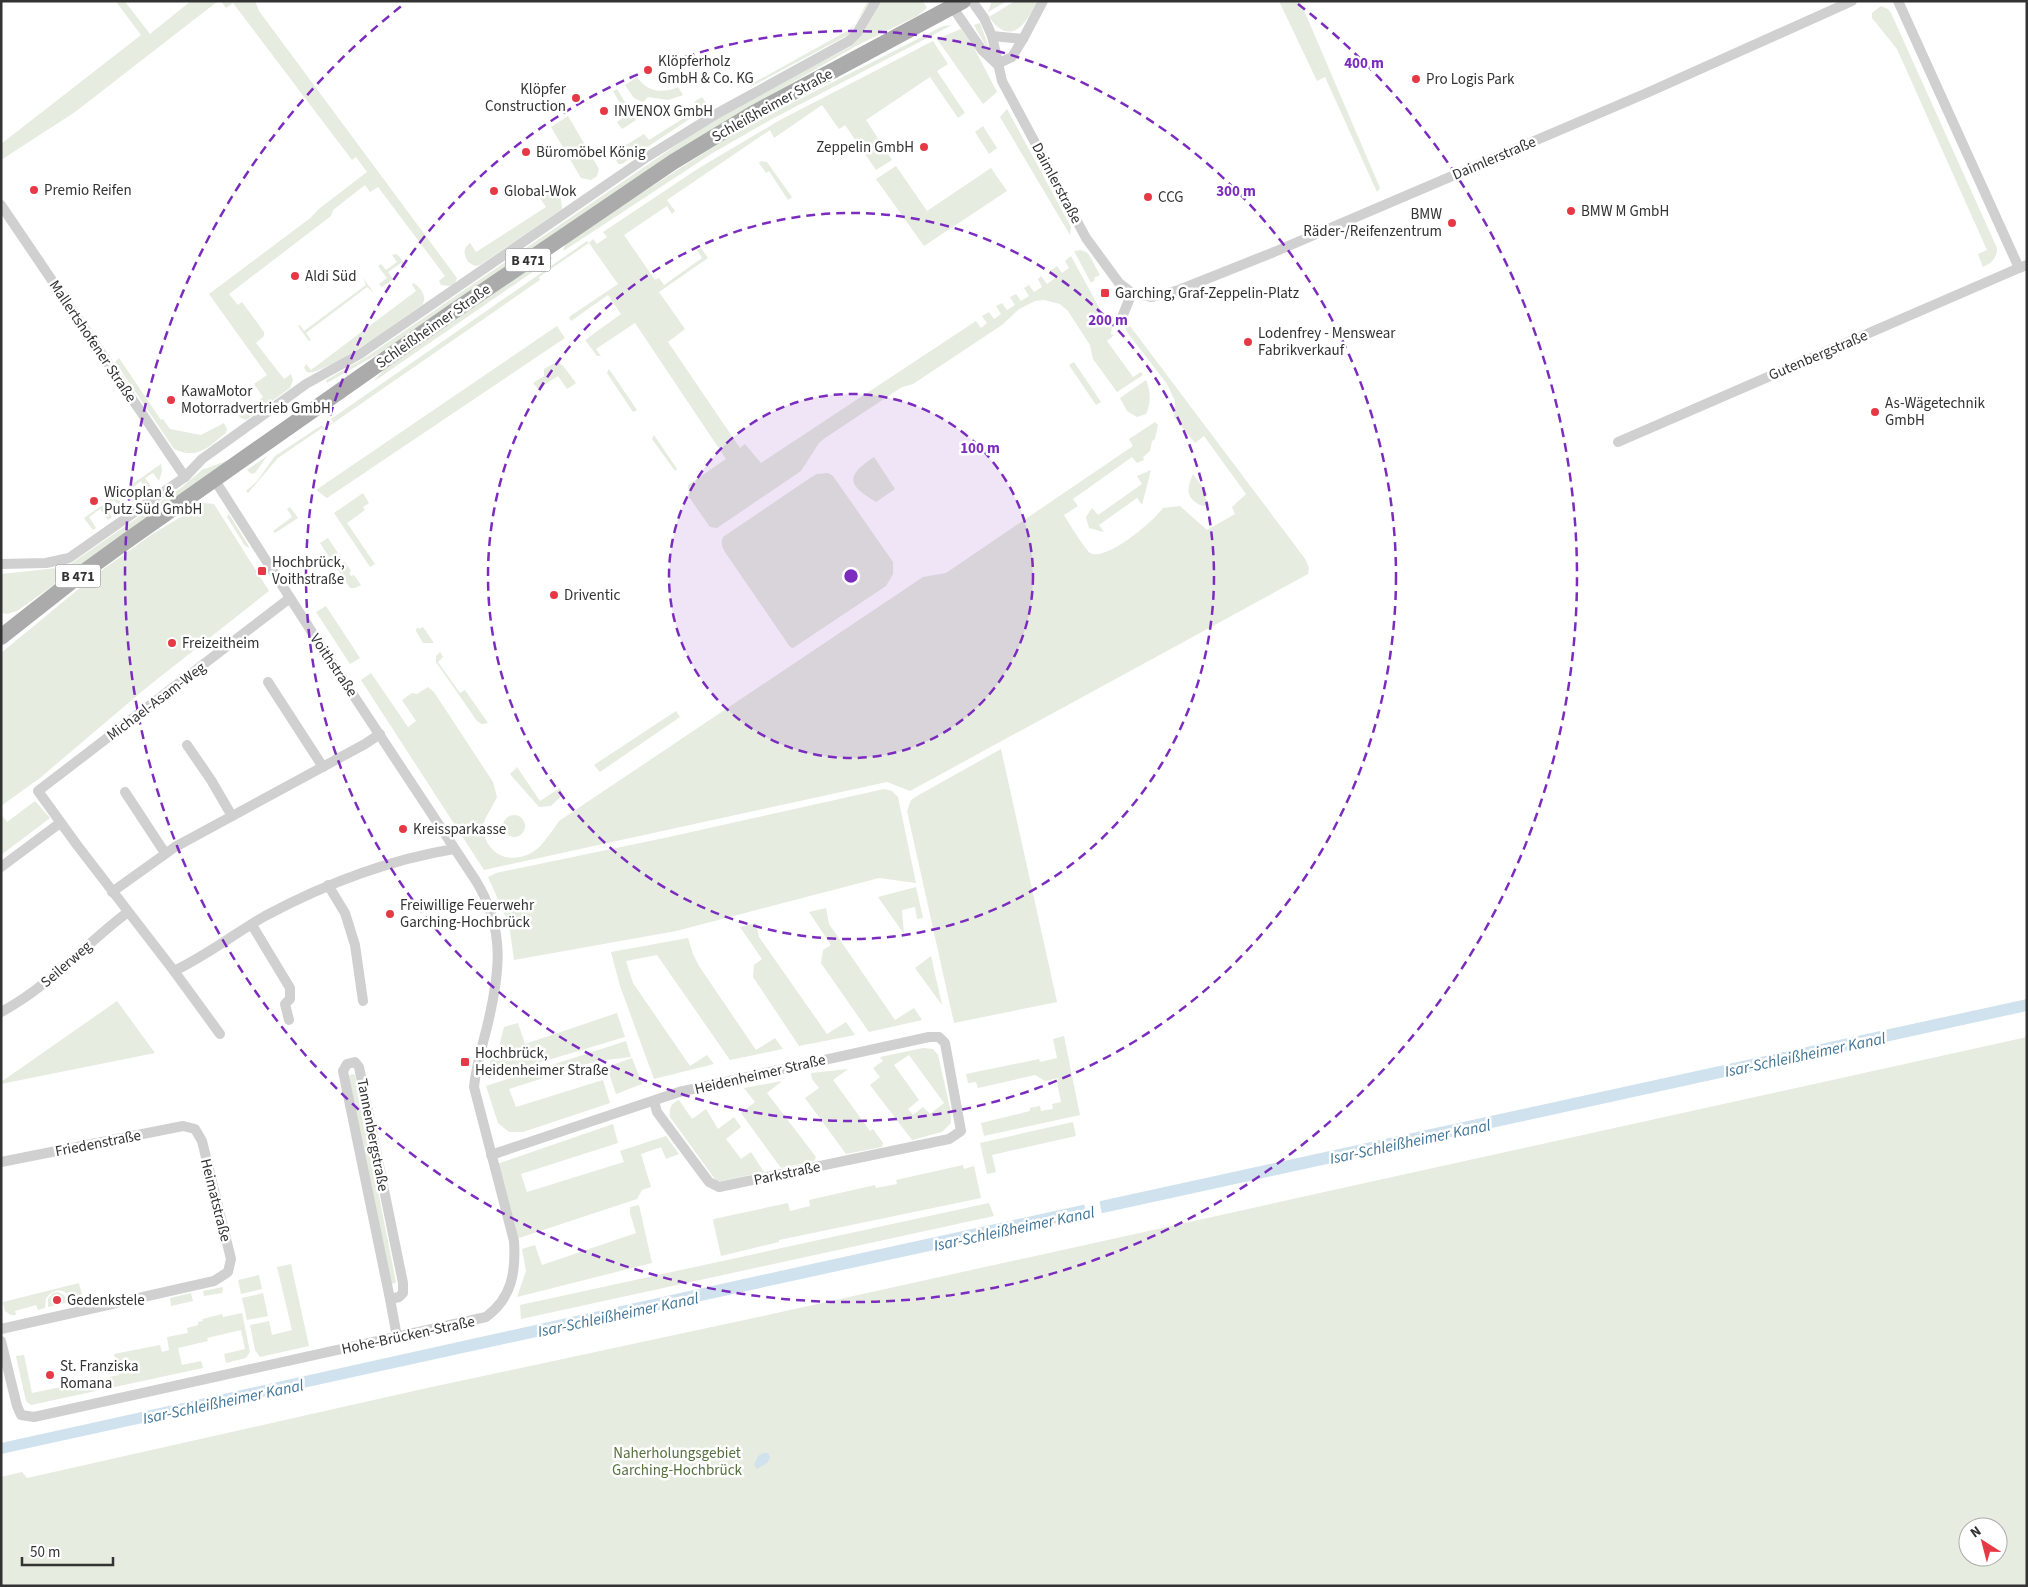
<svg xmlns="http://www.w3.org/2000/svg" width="2028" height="1587" viewBox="0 0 2028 1587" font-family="'Source Sans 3',sans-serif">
<rect width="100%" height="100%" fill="#fff"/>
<g fill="#e6ecdf" fill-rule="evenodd">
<path d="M120 1H128L126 3 150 34 191 1H218L75 112 1 160V144L141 35 117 3Z"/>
<path d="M221 1H255L259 11 457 278 455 283 450 286 441 285 439 281 445 276 378 187 370 192 365 185 333 210 331 216 229 294 238 305 242 302 264 332V336L256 343 284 379 291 374 293 380 290 388 246 420 241 418 238 415 263 397 254 384 267 375 209 294 309 219 320 208 367 172 356 157 352 160 233 3 226 8Z"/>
<path d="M868 1H870L848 35 752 86 755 82 849 30 855 24Z"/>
<path d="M882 1H923L927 8 917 16 856 46 769 96 378 354 327 383 326 380 368 356 694 133 747 101 850 47 863 33Z"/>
<path d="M992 1H1007L988 12Z"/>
<path d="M1015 1H1037C1026 25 1010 47 989 17Z"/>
<path d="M1279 1H1300L1380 188 1377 192 1325 77 1317 81Z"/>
<path d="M1881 6 1888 9 1891 13 1997 248C1997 258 1992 263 1983 267L1978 254 1987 250 1897 49 1872 18V13Z"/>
<path d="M980 23 989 48H987L974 25Z"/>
<path d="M952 25 772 119 711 154 565 250H563L567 241 724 140 790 104 943 26Z"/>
<path d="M961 29 972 44 997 92 983 104 937 39Z"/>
<path d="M933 41 948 64 937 71 965 113 958 118 930 77 866 120 892 160 876 170 845 125 839 129 822 105 774 138 770 130 667 200 675 211 672 214 667 206 624 235 655 280 659 278 664 285 702 258 697 250 701 248 708 258 659 292 685 329 668 342 740 448 745 444 761 463 976 321 981 328 987 323 982 316 989 312 994 319 1001 314 996 306 1002 303 1007 310 1015 305 1010 297 1016 294 1021 301 1029 296 1024 288 1029 285 1034 292 1042 287 1038 279 1041 276 1047 284 1055 278 1050 271 1057 266 1062 273 1069 268 1065 261 1071 256 1101 311 1113 318 1111 334 1114 335 1107 341 1133 377 1141 372 1143 375 1117 392 1093 359 1090 345 1068 311 1060 304 1044 300 1035 301 1019 309 1002 325 913 384 902 387 825 438 819 443 801 471 717 528 710 527 689 497 688 485 726 459 635 323 596 349 601 356H597L585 340 621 314 608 295 571 321 569 317 618 284 589 243 539 277 540 280 323 430 322 428 278 458 248 493 246 491 257 481 275 456 322 425 324 428 333 422 331 419 587 241 589 243 593 239 597 244 607 237 603 232 699 168 780 120Z"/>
<path d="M637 77C647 92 662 94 678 87L683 95 668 100 648 97 643 102 634 98 625 85Z"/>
<path d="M617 89 636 120 622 129 617 122 627 115 613 91Z"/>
<path d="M702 97 708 106 706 108 622 164H618L614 155 618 150 644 134 649 140 698 109 694 102Z"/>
<path d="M1007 109 1071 227 1070 235 1000 117Z"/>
<path d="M568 116 599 169 597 176 591 180 581 178 551 127Z"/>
<path d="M983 126 997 148 989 154 975 132Z"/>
<path d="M761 161 767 162 792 197 788 200 769 171 766 173 759 163Z"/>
<path d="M896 166 927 211 991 168 1007 191 924 246 876 179Z"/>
<path d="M547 194 557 195 561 199 562 209 480 265 475 266 468 262C464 254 462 249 470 243L476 252 546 207 540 198Z"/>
<path d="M1081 250 1088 253 1100 275 1094 278 1095 280 1091 283 1074 251Z"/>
<path d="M396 254 399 256 407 268 405 269 401 263 388 272 393 279 382 287 379 284 387 278 378 266 381 264 386 270 397 262 392 255Z"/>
<path d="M545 256 553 258 373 382 387 366Z"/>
<path d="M363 278 374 293 367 287 306 333 311 340 309 341 298 326 300 325 304 331 366 285Z"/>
<path d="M413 283C421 287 428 298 422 305 404 317 324 377 307 372L304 368 306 364 311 370 416 291 412 284Z"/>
<path d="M1127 322 1306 560 1309 568 1308 574 910 791 887 782 484 870 361 680 371 673 408 727 416 721 402 700 412 693 417 694 428 687 434 692 493 782 497 797C493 806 487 814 484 822 480 833 489 850 500 855 507 859 519 858 527 855 540 851 551 832 559 821L923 577 946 573 1133 446 1129 439 1155 422 1158 425 1155 439 1152 441 1150 451 1143 457 1144 460 1137 463 1132 457 1073 499 1078 506 1064 515C1068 522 1085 549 1090 553 1106 562 1154 521 1163 508L1180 506 1207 530 1235 514 1232 507 1246 494 1204 436 1195 443 1174 417 1175 401 1167 384 1127 332 1125 327Z"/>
<path d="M557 326 565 338 327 498 316 490Z"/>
<path d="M119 358 161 420 163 419 170 429 201 435 224 423 227 429 226 433C208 447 198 460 174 449L115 362Z"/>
<path d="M1074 362 1101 402 1096 405 1069 365Z"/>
<path d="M559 363 564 367 576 383 567 389 558 376 538 389 533 383 544 376V369L553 364Z"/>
<path d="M609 369 637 410 633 412 607 373Z"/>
<path d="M1146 380C1151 393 1151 402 1146 414L1137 417 1127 411 1120 398Z"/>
<path d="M654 435 677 469 675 471 652 439Z"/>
<path d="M267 456 255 473 251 474 247 470Z"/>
<path d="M874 457 895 489 876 502C848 485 844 477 874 457Z"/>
<path d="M229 460 17 611 7 614 1 613V574L66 567 182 487 202 470Z"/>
<path d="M161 464 162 471 159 481 153 473 145 478 153 489 148 492 141 481 132 488 139 498 133 502 126 491 117 497 125 508 122 510 114 500 105 507 112 517 108 520 100 509 89 517 96 528 93 530 84 518Z"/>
<path d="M1151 470 1142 505 1137 498 1099 525 1104 532 1089 528 1086 517 1092 508 1098 515 1142 484 1137 476Z"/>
<path d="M828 473 833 476 893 562V574L886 586 793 648 790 647 727 555C723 549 720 545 723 537L810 478 817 474Z"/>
<path d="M1193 474 1208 494 1205 498 1210 505 1202 506C1186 498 1186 490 1193 474Z"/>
<path d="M363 493 369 503 363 507 365 510 347 523 375 564 370 567 334 513Z"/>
<path d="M204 503 214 504 269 591 146 688 40 778 1 806V653L98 573 151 535Z"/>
<path d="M290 507 298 518 275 533 273 531 292 517 287 509Z"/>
<path d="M229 514 250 548 245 546 227 517Z"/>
<path d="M328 538 338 553 337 554 342 563 345 562 351 571 349 573 351 576 354 575 361 585 355 588H350L320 543Z"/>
<path d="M326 606 360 658 350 664 316 612Z"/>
<path d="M417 627 419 629 423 627 434 643H423L416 631Z"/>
<path d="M440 652 443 657 438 662 460 693 465 690 488 723 482 724 477 721 436 662V656Z"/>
<path d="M676 711 680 717 600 772 594 765Z"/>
<path d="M1001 749 1057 1002 954 1023 907 811 911 800 917 796Z"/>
<path d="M517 767 540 801 560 788 563 794 551 806 539 807 510 774Z"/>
<path d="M884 789 892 791 898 797 916 883 879 878 676 931 514 960 509 924 488 877 496 873 669 837Z"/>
<path d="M35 801 50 818 1 855V814L7 822Z"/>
<circle cx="514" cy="826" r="11"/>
<path d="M916 887 923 918 917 919 915 907 902 910 904 934 878 897Z"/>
<path d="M826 908 829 924 895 1020 914 1008 922 1020 869 1032 821 963 823 950 831 945 809 912Z"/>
<path d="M756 923 759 937 827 1034 846 1022 855 1035 799 1046 753 977 754 965 762 959 740 927Z"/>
<path d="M688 938 693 954 699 966 756 1050 775 1038 783 1049 730 1060 657 955 626 961 633 983 690 1066 707 1055 714 1064 654 1079 620 986 611 952Z"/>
<path d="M931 956 942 1005 915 968Z"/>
<path d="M117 1001 155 1053 1 1084V1082Z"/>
<path d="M617 1013 625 1037 488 1078 491 1054 497 1055 504 1027 518 1023 525 1044Z"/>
<path d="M1064 1036 1080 1115 984 1136 981 1123 1030 1111V1108L1040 1106 1041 1111 1053 1109 1052 1104 1061 1102 1057 1082 1058 1078 1045 1081 1035 1075 978 1088 976 1082 968 1083 966 1074 1039 1059 1040 1062 1057 1058 1053 1039Z"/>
<path d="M2027 1037V1586H1V1477L22 1472 27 1478 427 1388 772 1314ZM1968 1527H1998V1557H1968Z"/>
<path d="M626 1041 631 1057 597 1061 509 1089 516 1107 603 1080 610 1103 523 1132H509L498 1123 486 1086Z"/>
<path d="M923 1048 933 1049 938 1055 950 1108 951 1123 942 1132 912 1140 870 1085 880 1077 873 1068 883 1061 880 1057ZM909 1055 944 1103 930 1114 923 1107 913 1115 908 1109 919 1100 894 1065Z"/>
<path d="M632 1058 642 1084 616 1094 607 1067Z"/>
<path d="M848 1069 833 1080 870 1131 873 1129 883 1143 882 1147 846 1154 805 1098 819 1088 812 1079 811 1073Z"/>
<path d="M352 1074 355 1075 396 1282 393 1284 390 1283 349 1076Z"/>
<path d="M782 1081 767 1093 816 1157 814 1161 781 1168 741 1113 755 1102 744 1088Z"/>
<path d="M679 1100 692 1119 706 1109 718 1129 734 1117 741 1127 726 1139 741 1159 751 1152 764 1172 717 1182 670 1117C669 1108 671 1103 679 1100Z"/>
<path d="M1073 1122 1076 1136 992 1155 996 1172 987 1174 980 1143Z"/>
<path d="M613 1124 618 1143 521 1174 527 1192 624 1162 620 1151 666 1136 679 1154 666 1159 661 1147 641 1154 651 1187 642 1190 637 1199 516 1239 497 1164Z"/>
<path d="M963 1165 964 1169 974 1166 981 1198 779 1240V1242L721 1256 713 1220 714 1219 788 1203 790 1211 810 1206 809 1200 875 1185 876 1188 897 1184 896 1180Z"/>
<path d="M989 1203 994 1216 521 1319 520 1305Z"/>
<path d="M639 1205 652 1263 517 1297 526 1271 522 1249 535 1245 542 1265 636 1233 630 1213V1207Z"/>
<path d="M291 1264 309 1346 260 1357 255 1350 250 1325 269 1321 272 1335 292 1330 277 1267Z"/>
<path d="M259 1275 262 1289 241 1294 238 1280Z"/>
<path d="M79 1283 83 1299 72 1302C67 1288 55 1287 46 1298L45 1308 38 1310 36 1305 15 1311 16 1315H11L5 1311 3 1302Z"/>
<path d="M223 1287 222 1293 204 1296 203 1291Z"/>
<path d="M58 1292 64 1295 69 1302 48 1307V1299L53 1293Z"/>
<path d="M191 1293 193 1301 171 1306 170 1298Z"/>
<path d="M263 1293 268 1316 247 1320 242 1298Z"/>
<path d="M242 1313 250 1352 246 1358 226 1363 224 1354 245 1349 241 1330 207 1338 208 1341 178 1348 182 1365 201 1361 203 1368 31 1405 26 1401 16 1356 24 1355 32 1393 119 1375 114 1354 160 1345 162 1352 169 1350 167 1337 188 1333 187 1328 198 1325V1322L203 1321 202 1319 222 1314 223 1317Z"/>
</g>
<g fill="#cfe2ee">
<path d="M2027 999V1011L1 1454V1443L848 1256Z"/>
<path d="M763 1453H768L770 1458 767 1463 757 1469 754 1465 758 1456Z"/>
</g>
<path fill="#fff" d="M1099 1198 1102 1215 1087 1219 1084 1202Z"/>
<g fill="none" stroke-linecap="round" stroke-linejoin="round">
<g stroke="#d0d0d0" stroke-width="10">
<path d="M972 1 984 18 992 36 1002 81 1086 238 1119 283 1132 293 1152 297 1179 290 1274 252 1649 92 1852 1"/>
<path d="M1898 1 2019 268 2027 265"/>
<path d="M949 2 982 50 997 64"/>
<path d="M992 36 1023 39 1043 1"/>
<path d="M997 64 1012 57 1023 39"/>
<path d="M1 205 185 477"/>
<path d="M1122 317 1132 293"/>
<path d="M1618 442 2019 268"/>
<path d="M1 564 46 563 69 558 185 477 202 459 306 384 360 354 647 157 718 113 849 41 857 33 876 1"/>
<path d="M268 682 323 767"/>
<path d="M187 745 211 780 232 816"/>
<path d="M125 792 165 853"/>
<path d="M1 867 60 823"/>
<path d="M328 885 345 913 355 945 363 1001"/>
<path d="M112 892 175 847 365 744 380 734"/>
<path d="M252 925 290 988V999L285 1004 289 1020"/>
<path d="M174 971C206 956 234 934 265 916 325 884 387 860 454 849"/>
<path d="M1 1012C49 987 85 944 128 912"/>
<path d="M220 1034 174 971 77 845 38 791 290 598"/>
<path d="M491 1155 679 1092 929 1037H939L945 1043 961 1131 949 1139 719 1187 709 1182 657 1112 654 1101"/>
<path d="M1 1162 183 1126 195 1129 202 1141 231 1259 228 1272 214 1281 1 1329"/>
<path d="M390 1299 343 1071 347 1064 355 1062 359 1067 403 1283V1293L399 1297 390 1299 397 1337"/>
<path d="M1 1341 17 1406 21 1415 34 1417 486 1317C512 1298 516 1272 514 1241L474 1087C476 1066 482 1047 487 1027 500 973 506 930 476 881L317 640 214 479"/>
</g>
<path stroke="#ababab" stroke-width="16" d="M1 637 81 574 128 540 451 313 673 162 752 114 963 1"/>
</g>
<circle cx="851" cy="576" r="182" fill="#7b2cbf" fill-opacity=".12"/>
<g fill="none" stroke="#7b2cbf" stroke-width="2.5" stroke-dasharray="9 6">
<circle cx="851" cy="576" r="182"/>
<circle cx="851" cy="576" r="363"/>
<circle cx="851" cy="576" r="545"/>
<path d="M1298 4A726 726 0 1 1 404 4"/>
</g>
<g fill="#e63946" stroke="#fff" stroke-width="2">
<circle cx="648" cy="70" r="5"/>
<circle cx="1416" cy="79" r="5"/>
<circle cx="576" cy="98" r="5"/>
<circle cx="604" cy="111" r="5"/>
<circle cx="924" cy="147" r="5"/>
<circle cx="526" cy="152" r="5"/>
<circle cx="34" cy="190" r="5"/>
<circle cx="494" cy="191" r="5"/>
<circle cx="1148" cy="197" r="5"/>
<circle cx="1571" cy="211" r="5"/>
<circle cx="1452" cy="223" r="5"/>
<circle cx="295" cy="276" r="5"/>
<rect x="1100" y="288" width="10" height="10" rx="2.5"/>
<circle cx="1248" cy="342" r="5"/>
<circle cx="171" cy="400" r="5"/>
<circle cx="1875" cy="412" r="5"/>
<circle cx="94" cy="501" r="5"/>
<rect x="257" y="566" width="10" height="10" rx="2.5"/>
<circle cx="554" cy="595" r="5"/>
<circle cx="172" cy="643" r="5"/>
<circle cx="403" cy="829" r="5"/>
<circle cx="390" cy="914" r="5"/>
<rect x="460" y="1057" width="10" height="10" rx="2.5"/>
<circle cx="57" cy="1300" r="5"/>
<circle cx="50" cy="1375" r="5"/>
</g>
<g text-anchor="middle" stroke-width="5" stroke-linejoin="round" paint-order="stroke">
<g fill="#fff" stroke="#707070" stroke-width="1">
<rect x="505.5" y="248.5" width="45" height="23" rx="4"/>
<rect x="55.5" y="564.5" width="45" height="23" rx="4"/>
</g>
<g font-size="14" font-weight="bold" fill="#333">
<text x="528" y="265">B 471</text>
<text x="78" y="581">B 471</text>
</g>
<g font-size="15" fill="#333" stroke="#fff" text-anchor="start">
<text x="658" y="66">Klöpferholz<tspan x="658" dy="17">GmbH &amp; Co. KG</tspan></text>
<text x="1426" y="84">Pro Logis Park</text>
<text x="566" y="94" text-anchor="end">Klöpfer<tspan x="566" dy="17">Construction</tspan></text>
<text x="614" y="116">INVENOX GmbH</text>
<text x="914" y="152" text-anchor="end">Zeppelin GmbH</text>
<text x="536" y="157">Büromöbel König</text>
<text x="44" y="195">Premio Reifen</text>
<text x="504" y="196">Global-Wok</text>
<text x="1158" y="202">CCG</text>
<text x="1581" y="216">BMW M GmbH</text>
<text x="1442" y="219" text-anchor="end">BMW<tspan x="1442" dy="17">Räder-/Reifenzentrum</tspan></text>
<text x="305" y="281">Aldi Süd</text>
<text x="1115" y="298">Garching, Graf-Zeppelin-Platz</text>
<text x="1258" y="338">Lodenfrey - Menswear<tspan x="1258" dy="17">Fabrikverkauf</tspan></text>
<text x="181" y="396">KawaMotor<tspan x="181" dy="17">Motorradvertrieb GmbH</tspan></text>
<text x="1885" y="408">As-Wägetechnik<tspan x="1885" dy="17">GmbH</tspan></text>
<text x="104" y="497">Wicoplan &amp;<tspan x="104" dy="17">Putz Süd GmbH</tspan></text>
<text x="272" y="567">Hochbrück,<tspan x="272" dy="17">Voithstraße</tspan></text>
<text x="564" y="600">Driventic</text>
<text x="182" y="648">Freizeitheim</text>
<text x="413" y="834">Kreissparkasse</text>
<text x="400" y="910">Freiwillige Feuerwehr<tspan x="400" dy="17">Garching-Hochbrück</tspan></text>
<text x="475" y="1058">Hochbrück,<tspan x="475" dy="17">Heidenheimer Straße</tspan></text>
<text x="67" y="1305">Gedenkstele</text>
<text x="60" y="1371">St. Franziska<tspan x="60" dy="17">Romana</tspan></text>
</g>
<g font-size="15" fill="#333" stroke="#fff">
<text transform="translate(772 105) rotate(-29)" y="5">Schleißheimer Straße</text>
<text transform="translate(1494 158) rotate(-23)" y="5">Daimlerstraße</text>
<text transform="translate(1057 183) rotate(62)" y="5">Daimlerstraße</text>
<text transform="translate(433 326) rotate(-35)" y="5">Schleißheimer Straße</text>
<text transform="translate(93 341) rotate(56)" y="5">Mallertshofener Straße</text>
<text transform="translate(1818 355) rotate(-23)" y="5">Gutenbergstraße</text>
<text transform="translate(334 665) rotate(56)" y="5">Voithstraße</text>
<text transform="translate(156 701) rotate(-37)" y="5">Michael-Asam-Weg</text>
<text transform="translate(66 964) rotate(-41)" y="5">Seilerweg</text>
<text transform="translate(760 1074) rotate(-13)" y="5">Heidenheimer Straße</text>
<text transform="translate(373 1135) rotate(79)" y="5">Tannenbergstraße</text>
<text transform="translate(98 1143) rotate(-11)" y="5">Friedenstraße</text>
<text transform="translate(787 1173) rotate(-12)" y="5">Parkstraße</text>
<text transform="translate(216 1200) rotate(76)" y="5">Heimatstraße</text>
<text transform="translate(408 1335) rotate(-12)" y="5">Hohe-Brücken-Straße</text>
</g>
<g font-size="15" fill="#56703f" stroke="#fff">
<text x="677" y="1458">Naherholungsgebiet<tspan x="677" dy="17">Garching-Hochbrück</tspan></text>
</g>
<g font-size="16" font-style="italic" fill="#3f7597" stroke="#fff">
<text transform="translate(1805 1054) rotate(-12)" y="6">Isar-Schleißheimer Kanal</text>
<text transform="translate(1410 1141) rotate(-12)" y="6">Isar-Schleißheimer Kanal</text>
<text transform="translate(1014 1228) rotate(-12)" y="6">Isar-Schleißheimer Kanal</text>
<text transform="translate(618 1314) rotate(-12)" y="6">Isar-Schleißheimer Kanal</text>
<text transform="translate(223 1401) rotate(-12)" y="6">Isar-Schleißheimer Kanal</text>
</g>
</g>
<circle cx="851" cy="576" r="8" fill="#7b2cbf" stroke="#fff" stroke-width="2.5"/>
<g font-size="15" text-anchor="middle" font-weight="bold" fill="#7b2cbf" stroke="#fff" stroke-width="5" stroke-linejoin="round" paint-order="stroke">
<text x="1364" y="68">400 m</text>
<text x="1236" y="196">300 m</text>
<text x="1108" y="325">200 m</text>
<text x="980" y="453">100 m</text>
</g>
<rect width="2028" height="1587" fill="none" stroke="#333333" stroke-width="5"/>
<g transform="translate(1983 1542) rotate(324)"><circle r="24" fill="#ffffff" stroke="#adadad"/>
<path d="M0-4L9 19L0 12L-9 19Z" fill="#e63946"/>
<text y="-8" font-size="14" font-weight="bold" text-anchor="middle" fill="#333333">N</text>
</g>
<path d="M22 1557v8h91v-8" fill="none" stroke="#333333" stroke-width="2.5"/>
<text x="30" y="1557" font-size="15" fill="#333333" stroke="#ffffff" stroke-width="4" paint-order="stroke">50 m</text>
</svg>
